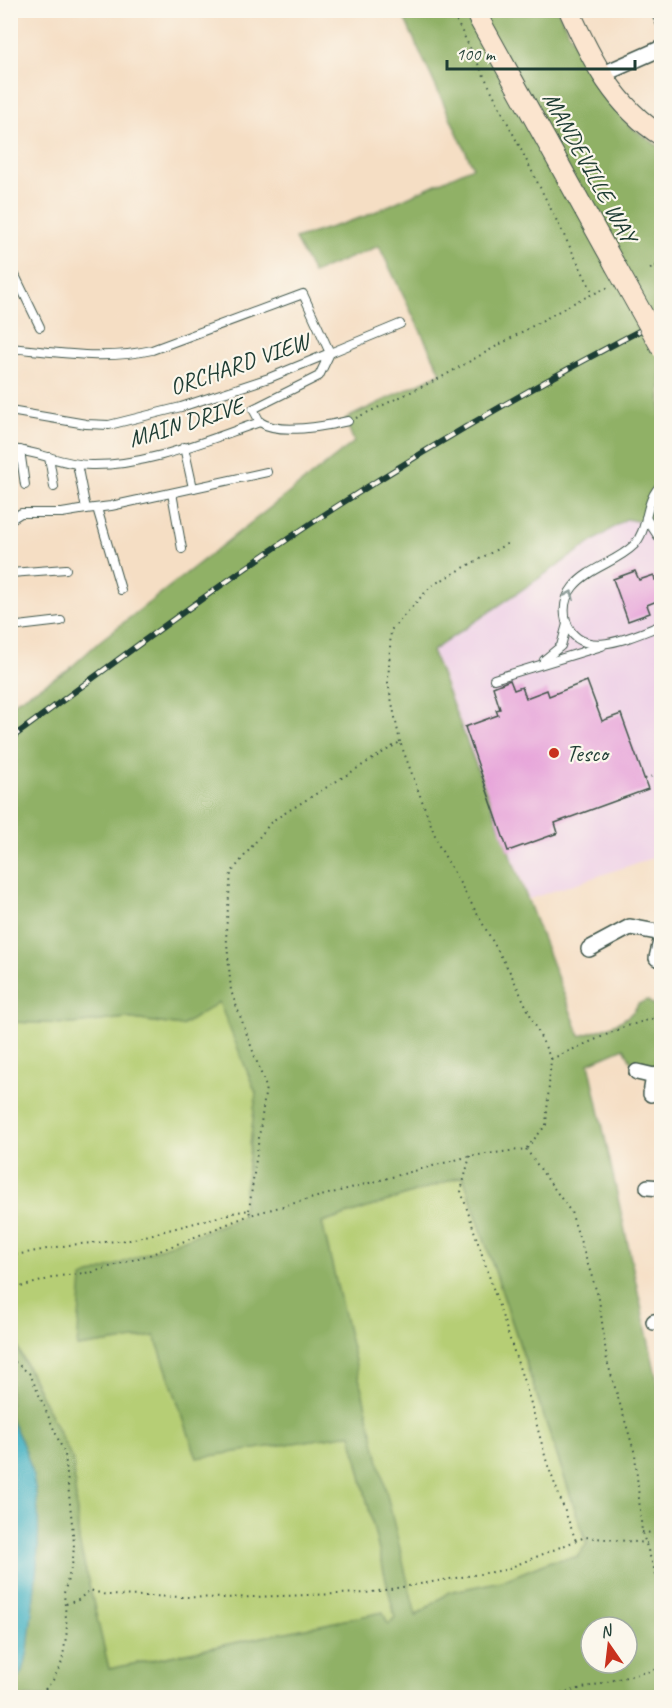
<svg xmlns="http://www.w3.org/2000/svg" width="672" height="1708" viewBox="0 0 672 1708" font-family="Caveat,sans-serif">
<rect width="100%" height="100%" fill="#fbf7ec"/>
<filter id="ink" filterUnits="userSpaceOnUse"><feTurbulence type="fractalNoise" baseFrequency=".0167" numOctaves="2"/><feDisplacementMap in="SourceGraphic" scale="12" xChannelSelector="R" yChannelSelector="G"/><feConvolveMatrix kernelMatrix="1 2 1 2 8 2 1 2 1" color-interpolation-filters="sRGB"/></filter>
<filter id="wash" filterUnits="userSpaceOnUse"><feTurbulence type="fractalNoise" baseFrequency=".008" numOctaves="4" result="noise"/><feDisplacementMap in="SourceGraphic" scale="24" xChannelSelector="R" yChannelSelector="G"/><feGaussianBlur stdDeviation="1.35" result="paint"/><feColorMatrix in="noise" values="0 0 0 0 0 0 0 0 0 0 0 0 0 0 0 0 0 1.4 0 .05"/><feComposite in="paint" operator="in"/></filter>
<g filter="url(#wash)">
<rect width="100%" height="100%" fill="#f5dec4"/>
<path fill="#eed0e7" d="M626 519 661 526V855L529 899 432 648Z"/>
<g fill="#b6ce74" stroke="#6a8654" stroke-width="1.5">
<path d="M219 1001 256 1093 242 1218 78 1347 155 1336 197 1458 351 1434 395 1617 388 1625 383 1612 109 1669 79 1542 73 1461 11 1333V1022L72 1024 126 1018 182 1026Z"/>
<path d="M463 1176 587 1545 577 1557 551 1561 502 1581 449 1592 415 1616 322 1223Z"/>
</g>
<path fill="#90b166" stroke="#58774d" stroke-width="1.5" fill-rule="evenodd" d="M401 11H558L599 90 631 127 661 148V526L626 519 432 651 580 1036C597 1031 631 1022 638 1004L647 1000 655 1006 661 1004V1074L637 1072 624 1048 589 1063 661 1399V1697H11L10 1333 73 1461 79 1542 109 1669 383 1612 388 1625 395 1617 351 1434 197 1458 155 1336 77 1347 82 1278 242 1217 256 1093 219 1002 182 1026 126 1018 72 1024 11 1022V704L67 671 100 641 354 442 345 419 441 373 379 246 313 273 295 239 366 216 473 167ZM463 1176 587 1544 577 1557 551 1561 502 1581 449 1592 416 1616 322 1223ZM591 1627H627V1663H591Z"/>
<path fill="#47b3c4" stroke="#33787c" stroke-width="1.5" d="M10 1419C55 1493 35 1570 28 1651L23 1672 11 1686Z"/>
<g id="blocks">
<g fill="#e6a1d9">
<path d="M635 571 639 580 654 575 655 580 662 578V599L647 605 650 613 628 621 613 579Z"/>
<path d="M510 680 514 690 522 687 526 698 547 690 549 696 587 681 602 721 621 714 648 789 555 823 558 833 508 851 465 727 498 715 496 710 500 709 493 687Z"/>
</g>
</g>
</g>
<g filter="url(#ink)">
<use href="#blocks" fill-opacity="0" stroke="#3f554a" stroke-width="1.5"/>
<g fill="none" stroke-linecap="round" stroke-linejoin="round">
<defs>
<g id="lane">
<path d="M654 10 662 27"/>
<path d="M10 265 40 327"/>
<path d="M10 348C58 352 104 361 152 350L303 294 330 353 269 378 181 407 109 425 86 424 10 411"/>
<path d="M260 422 253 409 319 376 330 353 400 324"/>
<path d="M260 422C279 435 326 426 348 421"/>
<path d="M184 447 193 488"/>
<path d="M10 449C38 451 63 465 91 465 148 466 207 440 260 422"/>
<path d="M20 450 25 485"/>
<path d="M49 457 54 487"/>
<path d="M662 484C643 501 650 528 634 545 617 562 588 568 573 587 565 597 563 609 566 621 579 664 635 635 662 625"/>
<path d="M172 493 182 549"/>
<path d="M97 508 121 590"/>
<path d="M86 509 111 506 267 472"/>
<path d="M646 518 662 542"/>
<path d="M10 520 21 513H62L86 509 77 464"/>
<path d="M10 573 66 569"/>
<path d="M10 627 61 621"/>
<path d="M544 660 561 646 567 624"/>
<path d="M494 679 602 646"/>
</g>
<g id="street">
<path d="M601 75 662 48"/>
<path d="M589 949 630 927 662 933"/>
<path d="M657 958 662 937"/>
<path d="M637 1072 654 1076"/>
<path d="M651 1094 654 1076 662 1074"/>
<path d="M648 1187 662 1188"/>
<path d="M654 1322 662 1321"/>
</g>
<g id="secondary">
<path d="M474 10 615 265"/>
<path d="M569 10C591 59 615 107 662 136"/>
</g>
</defs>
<use href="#lane" stroke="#3f554a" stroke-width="10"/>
<use href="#street" stroke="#3f554a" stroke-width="18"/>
<use href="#secondary" stroke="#3f554a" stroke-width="22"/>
<g stroke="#3f554a" stroke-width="2" stroke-dasharray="1.5 4.5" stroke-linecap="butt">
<path d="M451 10 593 293"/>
<path d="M650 269 662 263"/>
<path d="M356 418 440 378 577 301 609 287"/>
<path d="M400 742 388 683 391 630 431 586 510 542"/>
<path d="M645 779 662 772"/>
<path d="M551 1059 624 1027 662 1016"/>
<path d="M526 1149 571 1212 599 1299 607 1361 635 1454 642 1532 662 1593"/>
<path d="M470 1156 461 1191 530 1400 547 1463 576 1541"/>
<path d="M249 1210 266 1087 231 991 226 931 231 873 272 821 400 742 439 846 511 974 551 1059 546 1125 526 1149"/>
<path d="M10 1256 68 1245 130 1240 237 1212 249 1210 250 1215 470 1156 526 1149"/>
<path d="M10 1290 59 1276 93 1272 152 1254 250 1215"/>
<path d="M10 1358 30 1374 65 1455 74 1543 73 1561 64 1593 67 1631 62 1662 53 1680 42 1693 32 1698"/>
<path d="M642 1532 662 1534"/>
<path d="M66 1604 78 1600 90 1590 106 1595 224 1598 366 1593 504 1570 585 1537 647 1543"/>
<path d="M543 1698 662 1668"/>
</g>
<use href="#lane" stroke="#fff" stroke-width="8"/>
<use href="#street" stroke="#fff" stroke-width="15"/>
<use href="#secondary" stroke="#fbe5cf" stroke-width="20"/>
<defs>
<path id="rail" d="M10 739C118 660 224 580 336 507 441 439 550 377 662 319"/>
</defs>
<use href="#rail" stroke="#1f3d34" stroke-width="6"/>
<use href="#rail" stroke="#fbf7ec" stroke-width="4" stroke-dasharray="11" stroke-linecap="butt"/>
<defs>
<path id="secondary-bridge" d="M615 265 662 349"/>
</defs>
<use href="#secondary-bridge" stroke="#3f554a" stroke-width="22" stroke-linecap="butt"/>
<use href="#secondary-bridge" stroke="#fbe5cf" stroke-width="20"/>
</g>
<defs><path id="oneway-chevron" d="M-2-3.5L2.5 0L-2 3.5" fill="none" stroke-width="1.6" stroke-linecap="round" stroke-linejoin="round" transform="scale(1.5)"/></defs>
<use stroke="#8f9e9a" href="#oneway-chevron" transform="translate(570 595) rotate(-66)"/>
</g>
<circle fill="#c8321e" stroke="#fbf7ec" stroke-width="2" cx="554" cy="753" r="6"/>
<g text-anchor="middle" stroke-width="4.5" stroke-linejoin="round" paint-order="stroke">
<g font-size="24" fill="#1f3d34" stroke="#fbf7ec">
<text transform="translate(590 167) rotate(61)" y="8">MANDEVILLE WAY</text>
<text transform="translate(239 364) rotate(-19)" y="8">ORCHARD VIEW</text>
<text transform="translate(186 422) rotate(-17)" y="8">MAIN DRIVE</text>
</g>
<g font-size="24" fill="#1f3d34" stroke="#fbf7ec" text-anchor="start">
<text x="566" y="761">Tesco</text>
</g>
</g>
<rect width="672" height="1708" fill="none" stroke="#fbf7ec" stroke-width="36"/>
<g transform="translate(609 1645) rotate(346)"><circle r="28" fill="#fbf7ec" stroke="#a3ada2" stroke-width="1.5"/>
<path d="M0-4.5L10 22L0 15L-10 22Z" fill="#c8321e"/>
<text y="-9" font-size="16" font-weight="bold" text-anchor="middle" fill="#1f3d34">N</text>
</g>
<path d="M447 60v9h188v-9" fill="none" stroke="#1f3d34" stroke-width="3"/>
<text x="456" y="60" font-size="18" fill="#1f3d34" stroke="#fbf7ec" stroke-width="4.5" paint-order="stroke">100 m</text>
</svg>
